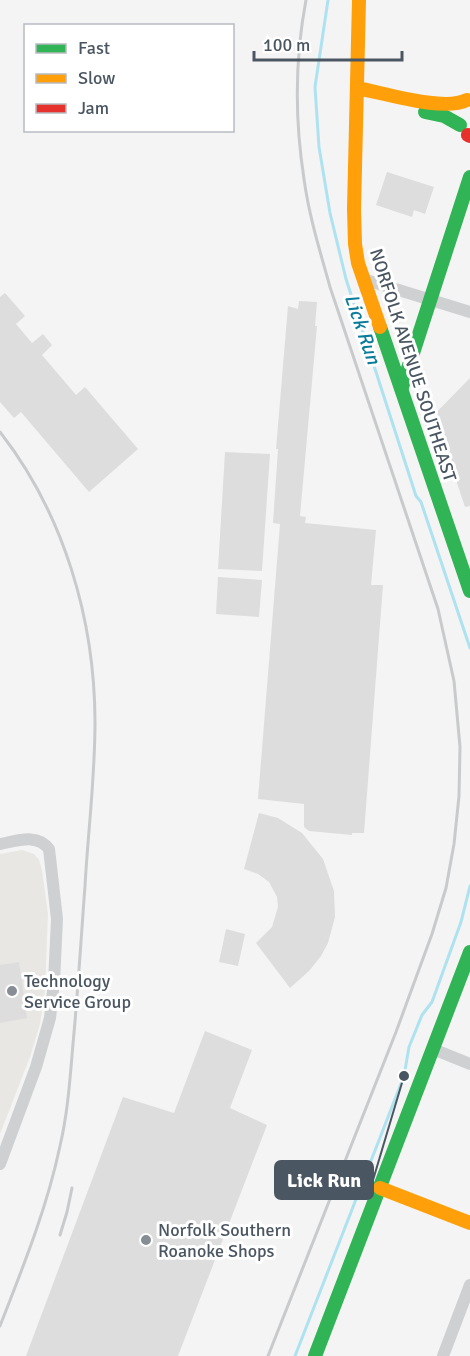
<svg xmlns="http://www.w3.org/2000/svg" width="470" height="1356" viewBox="0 0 470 1356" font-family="Signika,sans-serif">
<rect width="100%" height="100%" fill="#f4f4f4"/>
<path fill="#e8e7e3" d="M22 850 34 854 39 860 42 870 48 914 45 990 40 1024 30 1057 0 1134V854Z"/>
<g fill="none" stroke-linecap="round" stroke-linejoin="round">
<g stroke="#aee2f0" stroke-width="3">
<path d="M328 0 315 87 319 147 330 213 346 279 416 496 421 502 470 648"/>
<path d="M295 1356 404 1076 409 1047 422 1015 432 1002 461 922 470 886"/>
</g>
</g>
<g fill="#ddddde">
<path d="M387 172 434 187 425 214 414 210 412 217 376 205Z"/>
<path d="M5 293 25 316 16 324 32 343 43 334 52 345 42 355 76 395 85 387 138 449 89 492 21 412 14 418 0 402V297Z"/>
<path d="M299 301 317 302 315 326H317L300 516 306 517 305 523 376 530 371 585H383L364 833H352V835L309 831 304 827V804L258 799 280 524 273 523 278 449H276L288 306 298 309Z"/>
<path d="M470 378V506L465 507 448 456 437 460 425 424Z"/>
<path d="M225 452 270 454 262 571 218 569Z"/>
<path d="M218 577 262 580 259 617 216 614Z"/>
<path d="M259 813 278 818 302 833 323 859 334 891 335 917 328 943 321 956 309 971 290 988 256 943 272 927 278 907 277 897 269 882 258 874 244 869Z"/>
<path d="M226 929 245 934 238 966 219 962Z"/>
<path d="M19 962 27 1018 0 1023V965Z"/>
<path d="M205 1031 252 1050 230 1108 267 1125 178 1356H26L123 1097 174 1113Z"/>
</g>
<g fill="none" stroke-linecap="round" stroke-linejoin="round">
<g stroke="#ced0d2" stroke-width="12">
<path d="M363 279 470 312"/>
<path d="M0 844C17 841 37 833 49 849L57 919 54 982 50 1018 36 1067 0 1164"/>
<path d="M433 1049 470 1064"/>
<path d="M443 1356 470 1285"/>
</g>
<g stroke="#30b455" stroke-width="14">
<path d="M425 112 444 116 460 125"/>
<path d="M380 327 470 591"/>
<path d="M402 387 470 177"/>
<path d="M315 1356 470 952"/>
</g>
<g stroke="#ff9f0a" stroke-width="14">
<path d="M359 0 354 209 355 244 358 263 380 327"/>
<path d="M357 88C384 93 444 112 467 100"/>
<path d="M380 1188 470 1223"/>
</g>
<path stroke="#e5322d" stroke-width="14" d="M468 135 470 136"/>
<g stroke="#c9cacc" stroke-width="3">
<path d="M0 432C64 514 95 620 95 723 95 778 88 832 85 886 81 939 78 991 73 1044 70 1078 68 1112 60 1146 47 1208 23 1267 0 1326"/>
<path d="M60 1235 67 1212 72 1188"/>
<path d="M268 1356 396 1032 432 934 446 888 454 844 459 796 460 747 454 681 438 609 330 287C320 251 309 216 304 179 295 121 295 58 306 0"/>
</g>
</g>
<g fill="#868d94" stroke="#fff" stroke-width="2">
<circle cx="12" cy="991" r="6"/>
<circle cx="146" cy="1240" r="6"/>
</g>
<g text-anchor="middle" stroke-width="6" stroke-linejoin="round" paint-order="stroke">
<g font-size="18" fill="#4a5661" stroke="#fff">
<text transform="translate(413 365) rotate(72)" y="6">NORFOLK AVENUE SOUTHEAST</text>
</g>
<g font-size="18" fill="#4a5661" stroke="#fff" text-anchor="start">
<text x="24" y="987">Technology<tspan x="24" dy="21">Service Group</tspan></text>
<text x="158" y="1236">Norfolk Southern<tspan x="158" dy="21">Roanoke Shops</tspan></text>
</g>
<g font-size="20" font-style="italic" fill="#0c7c9b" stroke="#fff">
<text transform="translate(363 329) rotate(71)" y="7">Lick Run</text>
</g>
</g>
<path fill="none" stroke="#4a5661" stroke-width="2" d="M404 1076L373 1180"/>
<circle fill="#4a5661" stroke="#fff" stroke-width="2" cx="404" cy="1076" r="6"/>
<rect fill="#4a5661" stroke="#4a5661" stroke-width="2" x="275" y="1161" width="98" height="38" rx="6"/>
<g font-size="20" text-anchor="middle" font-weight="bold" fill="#fff">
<text x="324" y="1187">Lick Run</text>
</g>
<rect x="24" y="24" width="210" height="108" fill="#ffffff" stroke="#b7bbc0" stroke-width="1.5"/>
<rect x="36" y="44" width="30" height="9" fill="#30b455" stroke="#b7bbc0" stroke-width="1.5"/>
<text x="78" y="54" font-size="18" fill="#4a5661">Fast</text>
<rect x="36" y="74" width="30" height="9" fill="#ff9f0a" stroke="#b7bbc0" stroke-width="1.5"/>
<text x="78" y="84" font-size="18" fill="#4a5661">Slow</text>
<rect x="36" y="104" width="30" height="9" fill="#e5322d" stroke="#b7bbc0" stroke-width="1.5"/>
<text x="78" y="114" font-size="18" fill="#4a5661">Jam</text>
<path d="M254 51v9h148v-9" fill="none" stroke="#4a5661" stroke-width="3"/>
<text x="263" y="51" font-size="18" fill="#4a5661" stroke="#ffffff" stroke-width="4.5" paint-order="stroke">100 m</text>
</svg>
